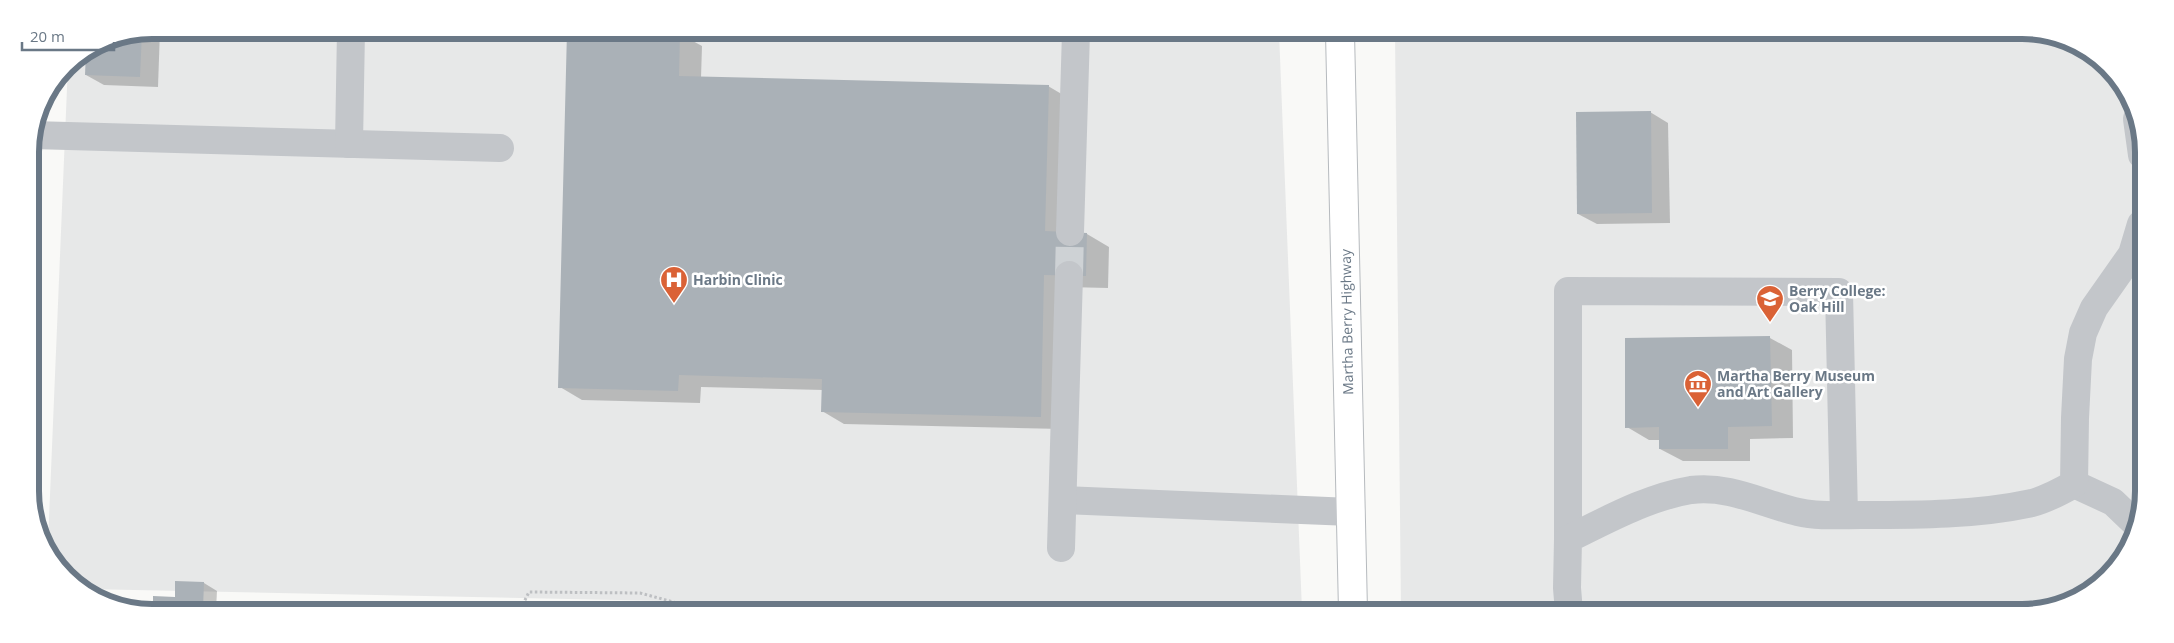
<svg xmlns="http://www.w3.org/2000/svg" width="2174" height="643" viewBox="0 0 2174 643" font-family="'Open Sans',sans-serif">
<rect width="100%" height="100%" fill="#f9f9f7"/>
<g fill="#e7e8e8">
<path d="M152 30 1279 32 1302 611H1155L86 589 65 577 48 543 68 64 105 39Z"/>
<path d="M1395 33 2053 34 2114 71 2142 128 2140 522 2102 583 2069 604 2030 613 1401 611Z"/>
</g>
<g fill="#0003">
<path d="M152 30H160L158 87 104 85 86 75 105 39Z"/>
<path d="M568 31 680 34 702 46 701 78 1048 86 1070 99 1067 233 1087 234 1109 247 1108 288 1066 287 1062 429 844 424 822 411 823 390 701 387 700 403 582 400 560 387Z"/>
<path d="M1650 112 1668 123 1670 223 1597 224 1578 214Z"/>
<path d="M1770 338 1792 350 1793 438 1750 439V461H1683L1660 449V440H1649L1627 427Z"/>
<path d="M204 583 217 591 216 609H154Z"/>
</g>
<g fill="#aab1b7">
<path d="M567 31 680 32 679 76 1049 85 1045 231 1087 233 1086 276 1044 275 1041 417 821 412 822 379 679 375 678 391 558 388Z"/>
<path d="M142 32 140 77 85 75 86 52 105 39Z"/>
<path d="M1651 111 1652 213 1577 214 1576 112Z"/>
<path d="M1770 336 1772 426 1728 427V449H1659V427L1625 428V338Z"/>
<path d="M175 581 204 582 203 609H153V596L175 597Z"/>
<path d="M542 607 598 608V610H542Z"/>
</g>
<g fill="none" stroke-linecap="round" stroke-linejoin="round">
<path stroke="#ced2d5" stroke-width="28" stroke-dasharray="28 14" stroke-linecap="butt" d="M1069 275 1070 232"/>
<defs>
<path id="major" d="M1340 33 1353 611"/>
</defs>
<use href="#major" stroke="#b6babe" stroke-width="30"/>
<path stroke="#bdbfc2" stroke-width="3" stroke-dasharray="2.5 2.5" stroke-linecap="butt" d="M524 610V602L529 592 640 593 677 603 680 610"/>
<g stroke="#c3c6ca" stroke-width="28">
<path d="M2137 119 2142 155"/>
<path d="M32 135 500 148"/>
<path d="M349 144 351 30"/>
<path d="M1070 232 1076 32"/>
<path d="M2074 484 2113 502 2138 526"/>
<path d="M1063 500 1351 512"/>
<path d="M1568 539V291L1839 292 1844 515"/>
<path d="M1061 548 1069 275"/>
<path d="M1569 612 1567 588 1568 539C1607 520 1648 497 1691 490 1729 485 1763 504 1798 512 1818 517 1841 515 1862 515 1918 515 1977 515 2032 503 2047 499 2060 492 2074 484L2075 418 2078 359 2083 333 2094 308 2132 254 2141 224"/>
</g>
<use href="#major" stroke="#fff" stroke-width="28"/>
</g>
<defs>
<symbol id="hospital-pin" viewBox="-11 -11 22 30"><path d="M0 17L-7.5 6A9.5 9.5 0 1 1 7.5 6Z" fill="#da6236" stroke="#fff"/><path d="M-5-5h3v3.5h4V-5h3V5h-3V1.5h-4V5h-3Z" fill="#fff"/></symbol>
<symbol id="university-pin" viewBox="-11 -11 22 30"><path d="M0 17L-7.5 6A9.5 9.5 0 1 1 7.5 6Z" fill="#da6236" stroke="#fff"/><path d="M0-5L7-2L0 1L-7-2ZM-4 1L0 2.5L4 1V4Q0 6-4 4Z" fill="#fff"/></symbol>
<symbol id="museum-pin" viewBox="-11 -11 22 30"><path d="M0 17L-7.5 6A9.5 9.5 0 1 1 7.5 6Z" fill="#da6236" stroke="#fff"/><path d="M0-6L6-3V-2H-6V-3ZM-5-1h2V3h-2ZM-1-1h2V3h-2ZM3-1h2V3H3ZM-6 4H6V6H-6Z" fill="#fff"/></symbol>
</defs>
<g fill-rule="evenodd">
<use href="#hospital-pin" x="658" y="264" width="32" height="43"/>
<use href="#university-pin" x="1754" y="283" width="32" height="43"/>
<use href="#museum-pin" x="1682" y="368" width="32" height="43"/>
</g>
<g text-anchor="middle" stroke-width="5" stroke-linejoin="round" paint-order="stroke">
<g font-size="14" font-weight="bold" fill="#6a7886" stroke="#fff" text-anchor="start">
<text x="693" y="285">Harbin Clinic</text>
<text x="1789" y="296">Berry College:<tspan x="1789" dy="16">Oak Hill</tspan></text>
<text x="1717" y="381">Martha Berry Museum<tspan x="1717" dy="16">and Art Gallery</tspan></text>
</g>
<g font-size="14" fill="#6a7886" stroke="#fff">
<text transform="translate(1347 322) rotate(-91)" y="5">Martha Berry Highway</text>
</g>
</g>
<path d="M0 0H2174V643H0ZM152 39H2022A113 113 0 0 1 2135 152V491A113 113 0 0 1 2022 604H152A113 113 0 0 1 39 491V152A113 113 0 0 1 152 39Z" fill="#fff" fill-rule="evenodd"/>
<path fill="none" stroke="#6a7886" stroke-width="6" d="M152 39H2022A113 113 0 0 1 2135 152V491A113 113 0 0 1 2022 604H152A113 113 0 0 1 39 491V152A113 113 0 0 1 152 39Z"/>
<path d="M22 42v8h92v-8" fill="none" stroke="#6a7886" stroke-width="2.5"/>
<text x="30" y="42" font-size="15" fill="#6a7886" stroke="#ffffff" stroke-width="4" paint-order="stroke">20 m</text>
</svg>
